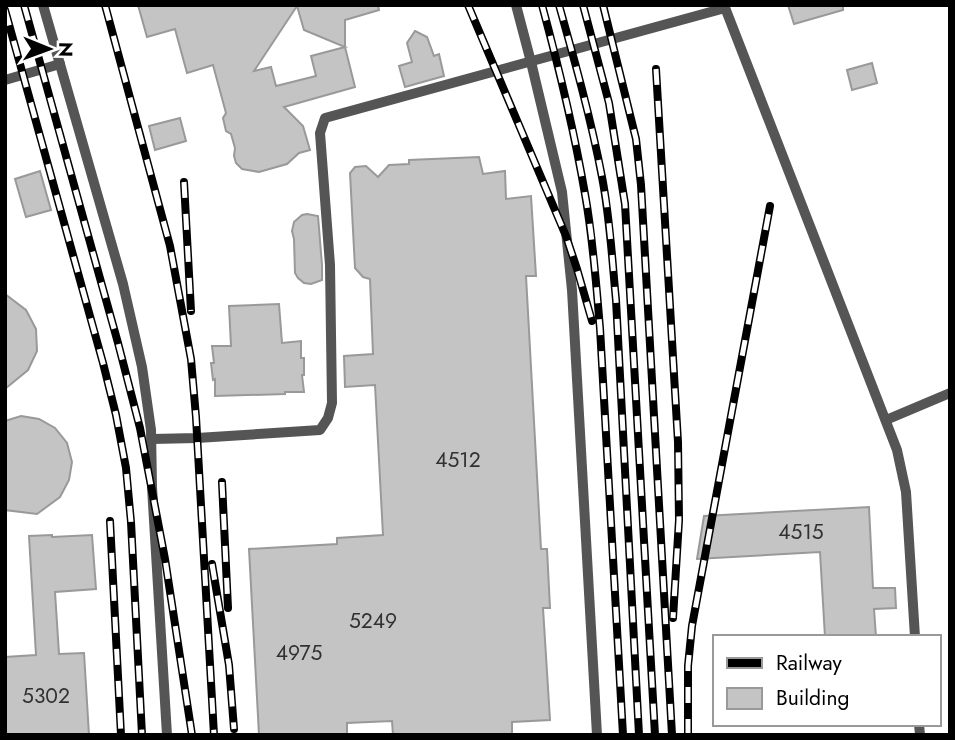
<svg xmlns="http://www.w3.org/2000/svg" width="955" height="740" viewBox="0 0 955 740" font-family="Jost,sans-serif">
<rect width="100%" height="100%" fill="#fff"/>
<g fill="#c4c4c4" stroke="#999" stroke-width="2" fill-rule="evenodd">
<path d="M138 5H378L379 10 345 20V47L355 87 284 107 303 126 310 150 299 153 287 164 259 172 242 169 236 163 234 156 235 148 231 134 226 131 223 118 226 113 213 65 187 73 175 29 147 37ZM297 6 304 30 345 47 311 56 316 76 276 86 271 67 254 71Z"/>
<path d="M788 5H843V10L794 24Z"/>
<path d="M415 31 427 37 434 56 439 54 444 76 405 87 399 66 412 62 407 43Z"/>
<path d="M872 63 877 83 852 90 847 70Z"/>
<path d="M180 118 186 141 155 150 149 126Z"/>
<path d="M479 157 483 174 505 171 506 199 531 196 536 276H526L541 549H547L550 608H543L550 720 512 722V735H393L392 721 347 723V735H259L249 549 337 544V538L383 535 375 385 345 387 344 356 373 354 370 279 363 277 355 268 350 173 355 167 366 166 378 177 389 165 409 164V160Z"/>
<path d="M40 171 51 210 26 217 15 179Z"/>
<path d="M307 214 318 216 322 265V280L311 284 304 283 298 278 295 273 294 239 292 231 294 222 302 215Z"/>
<path d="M5 294 26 310 36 329 37 351 28 370 5 389Z"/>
<path d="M279 304 282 343 301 341V358H304V375H302L304 392H285V394L215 396V379L213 380 211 363H214L212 346H231L229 306Z"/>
<path d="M21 416 39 419 55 428 67 443 72 462 69 480 60 497 37 514 5 510V421Z"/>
<path d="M869 507 873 588H895L896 608 874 609 876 637H825L820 552 697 559 704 516Z"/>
<path d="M52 535V537L92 535 96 589 55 592 59 654 84 653 89 735H5V657L36 655 29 536Z"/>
</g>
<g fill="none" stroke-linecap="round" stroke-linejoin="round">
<g stroke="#555" stroke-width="10">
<path d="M43 5 123 284 142 367 151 430 152 487 167 735"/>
<path d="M516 5 531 62 562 192 572 290 597 735"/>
<path d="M724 5 897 450 906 492 915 637"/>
<path d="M5 80 60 64"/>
<path d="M886 420 950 393"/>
<path d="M152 439 197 438 320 430 328 418 332 403 330 265 320 133 325 118 725 8"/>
<path d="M919 724 920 735"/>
</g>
<defs>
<g id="rail">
<path d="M24 5 118 343 140 428 165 559 192 735"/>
<path d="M105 5 170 246 191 359 196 417 214 735"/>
<path d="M468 5 566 236 577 269 592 321"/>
<path d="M542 5C559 68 574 130 585 194 593 238 596 283 600 328L623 735"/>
<path d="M559 5C575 62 591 119 602 177 610 218 612 259 616 300L639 735"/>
<path d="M583 5 609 103 625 204 655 735"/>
<path d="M603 5 636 139 641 185 672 735"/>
<path d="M5 10 103 363 116 415 126 468 131 522 142 735"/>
<path d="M656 69 678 442 679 520 673 618"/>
<path d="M184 182 191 311"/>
<path d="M222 482 228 608"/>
<path d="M110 521 121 735"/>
<path d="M212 564 229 665 234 729"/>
<path d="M688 735V666L692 626 770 206"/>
</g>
</defs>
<use href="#rail" stroke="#000" stroke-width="8"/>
<use href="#rail" stroke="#fff" stroke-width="5" stroke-dasharray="16" stroke-linecap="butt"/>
</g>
<g text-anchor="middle" stroke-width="5" stroke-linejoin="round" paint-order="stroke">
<g font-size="21" fill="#313131">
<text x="458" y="467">4512</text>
<text x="801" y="539">4515</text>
<text x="373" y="628">5249</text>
<text x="299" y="660">4975</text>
<text x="46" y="703">5302</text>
</g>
</g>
<rect width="955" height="740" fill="none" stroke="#000000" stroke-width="14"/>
<rect x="713" y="635" width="228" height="91" fill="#ffffff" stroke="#999999" stroke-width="2"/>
<rect x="727" y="658" width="35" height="10" fill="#000000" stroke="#999999" stroke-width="2"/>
<text x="776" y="670" font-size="21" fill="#000000">Railway</text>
<rect x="727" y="688" width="35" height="21" fill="#c4c4c4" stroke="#999999" stroke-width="2"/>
<text x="776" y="705" font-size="21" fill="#000000">Building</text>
<g transform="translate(49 49) rotate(91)" stroke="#ffffff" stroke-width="5" paint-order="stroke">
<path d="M0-5L12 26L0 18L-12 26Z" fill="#000000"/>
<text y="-10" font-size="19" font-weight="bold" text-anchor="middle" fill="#000000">N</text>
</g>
</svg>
